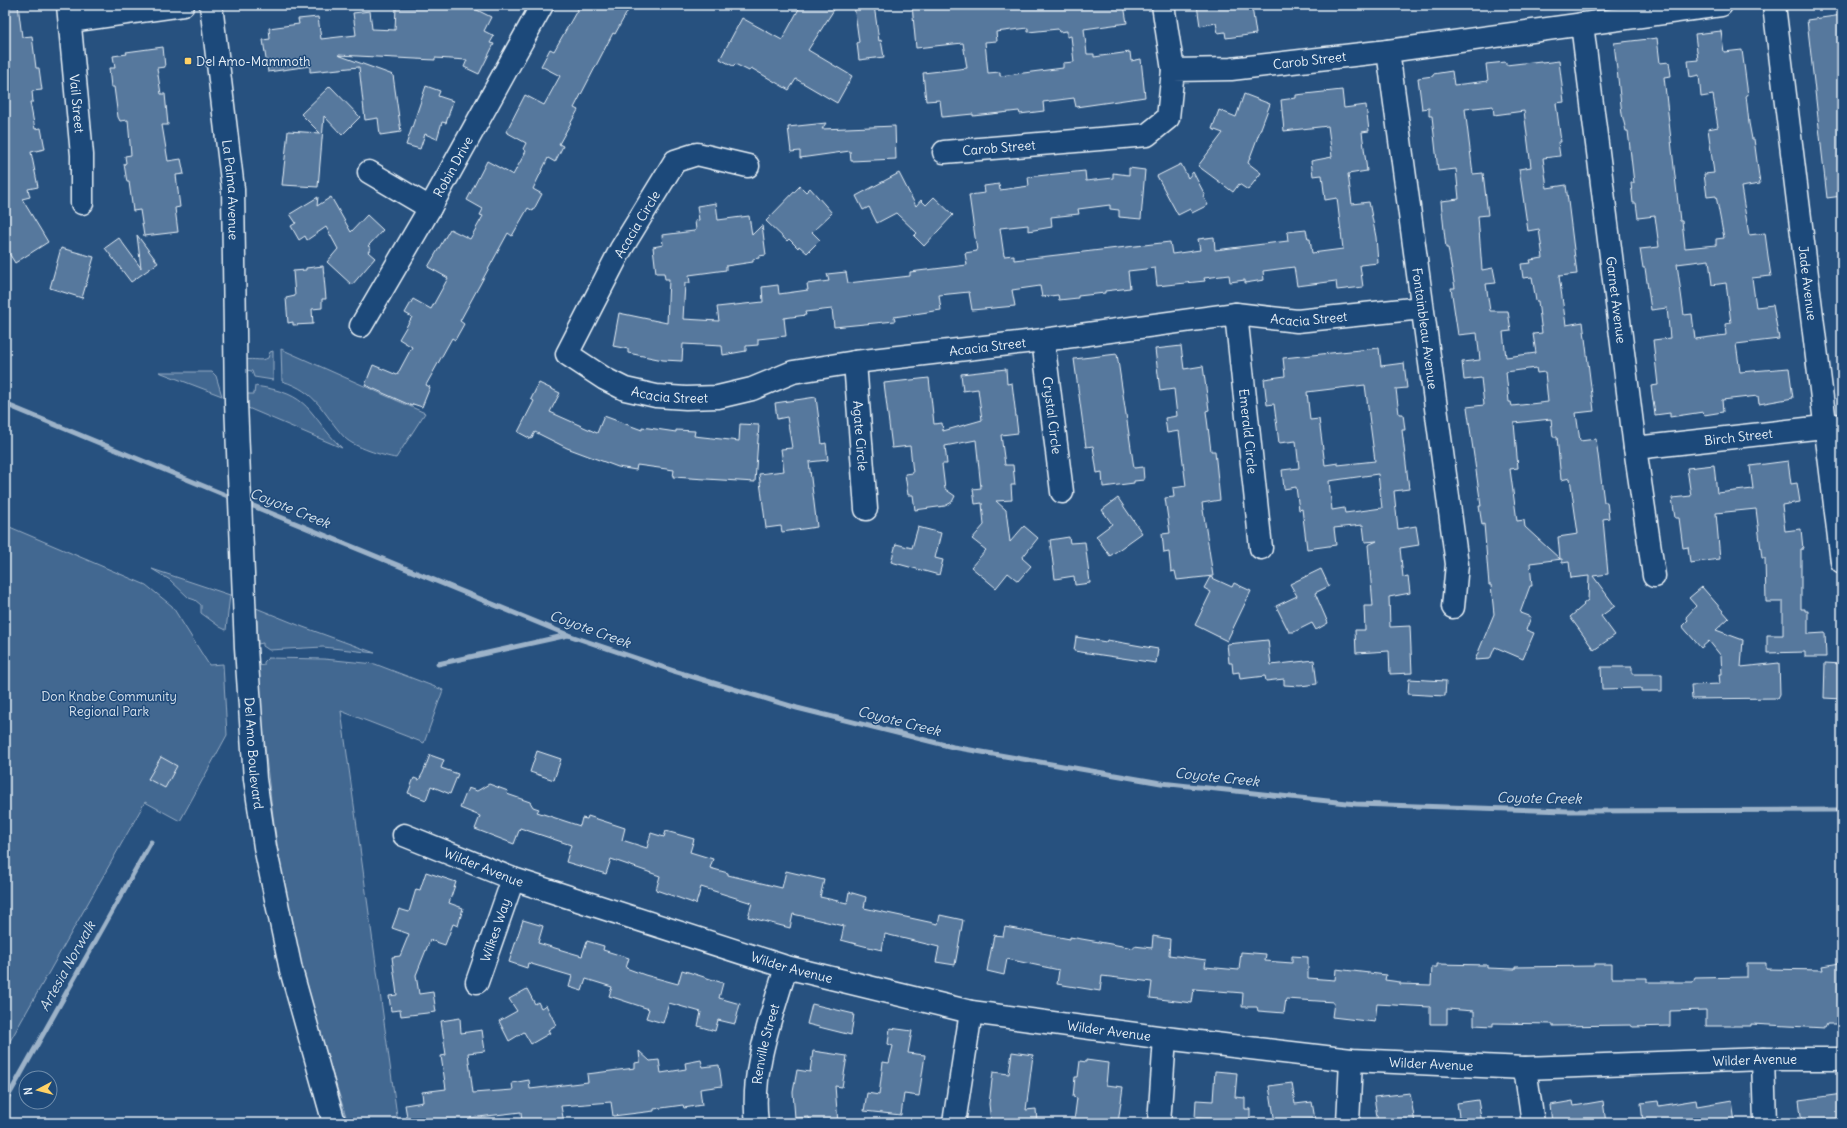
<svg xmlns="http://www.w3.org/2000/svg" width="1847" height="1128" viewBox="0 0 1847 1128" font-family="Delius,sans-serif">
<rect width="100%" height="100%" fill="#27517f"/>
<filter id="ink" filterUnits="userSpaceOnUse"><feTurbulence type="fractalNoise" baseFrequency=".025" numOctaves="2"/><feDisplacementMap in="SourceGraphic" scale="8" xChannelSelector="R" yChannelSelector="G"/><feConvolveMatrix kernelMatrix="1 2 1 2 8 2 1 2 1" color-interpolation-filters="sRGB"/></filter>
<g filter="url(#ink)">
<g fill="#436891" stroke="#96acc4">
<path d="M281 349 425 413 396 458C383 456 354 447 345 438 322 413 318 392 282 381Z"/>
<path d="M273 351V380L254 377 252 371 246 370 245 360C254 358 261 362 268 358L270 352Z"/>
<path d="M159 372H212L216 376 222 396Z"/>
<path d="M255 386C313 394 306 413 342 448L248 408 247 394H254Z"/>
<path d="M5 525 146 585 172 606 209 665 223 664 227 735 180 821 145 802 5 1050Z"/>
<path d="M152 569 230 595 226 630 220 627 201 613V605L195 600 189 598 170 580Z"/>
<path d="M256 608 303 627 375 653 323 647 269 650 263 646V643L258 644Z"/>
<path d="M268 658 324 659 375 664 443 690 424 743 341 711 398 1123H348C330 1064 309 1005 296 945 275 853 265 760 258 666L264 665V662Z"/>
</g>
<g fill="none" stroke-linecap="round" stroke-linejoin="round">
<g stroke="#9db3c9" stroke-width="5">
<path d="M5 404 235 499"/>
<path d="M246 503 568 635 674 671 797 708 953 747 1161 783 1356 804 1568 811 1842 810"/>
<path d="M438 664 568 635"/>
<path d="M5 1102 151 842"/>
</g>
</g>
<g fill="#57789d" stroke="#e8f1f8" fill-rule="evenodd">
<path d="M5 5H18L22 37 32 36 36 68H39L42 90 32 91 33 102H30L35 129 41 128 45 149 31 152 38 187 28 189 30 197 22 199 48 242 15 263 5 247V168H8L5 147Z"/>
<path d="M437 5H467L491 17 484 31 494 36 490 43 494 44 479 74 464 67 467 60 435 58V60L338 55 393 75 401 132 380 135 378 118 365 120 359 67 310 72V66L268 72 263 40 270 39 269 28 299 24 298 19 318 17 321 39 356 35 353 13 370 11 372 29 395 30 396 7 437 8Z"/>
<path d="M580 5H631L615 34 613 33 574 108 578 110 559 144 563 146 555 162 548 158 533 189 542 194 533 211 528 208 512 236 508 233 460 321 464 324 455 340 452 338 426 385 430 387 422 407 413 404 412 406 365 385 373 365 397 375 412 347 399 339 412 317 405 313 413 299 431 309 448 278 428 267 450 229 470 239 483 216 480 215 483 209 467 200 487 161 513 175 526 151 523 149 526 143 506 132 525 95 544 105 560 76 541 66 550 49 554 51Z"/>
<path d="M801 5H837L808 50 852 76 837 103 796 79 789 90 751 68 749 71 735 64 733 66 720 59 742 18 782 40Z"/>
<path d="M854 5H874L879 41 881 40 884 57 859 60 857 43 859 42Z"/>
<path d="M912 5H1124L1127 23 1084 29 1087 54H1094V57L1130 52 1131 61 1141 59 1145 97 1076 107 1074 98 1043 102 1044 111 1020 114 1019 111 973 116V114L942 117 940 100 926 101 923 73 967 68 963 43 916 48ZM1028 28V32L1058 29 1059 32 1067 31V37L1071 36 1074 62 1063 63V68L1000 76V72L988 73 985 42 997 41 996 32Z"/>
<path d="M1197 5H1242V9L1252 7 1256 34 1226 38 1225 32 1218 33 1216 23 1200 26Z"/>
<path d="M1842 15V196L1827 198 1807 20Z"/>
<path d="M1721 31 1724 52 1742 50 1748 95H1746L1749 123 1752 139H1754L1760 184 1741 187 1749 235 1765 233 1768 256 1771 276 1752 278 1756 307 1773 305 1779 339 1736 344 1740 372 1789 368 1793 398 1759 404 1758 396 1722 400 1723 412 1704 415 1703 412 1670 417V413L1655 415 1651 386 1658 385 1653 340 1670 338 1667 308 1651 310 1645 268H1643L1640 249 1659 247 1655 216 1638 218 1636 203H1633L1631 183H1634L1628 131H1626L1622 114 1614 43 1657 38 1660 63 1669 62 1671 76 1664 77 1680 221H1682L1685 248 1716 245V239L1724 238 1716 196 1707 197 1704 174 1714 173 1708 129 1718 127 1713 95 1701 97 1699 75 1690 77 1688 61 1698 60 1695 34ZM1709 260 1712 285 1726 283 1731 323 1725 324 1726 335 1695 339 1692 314 1684 315 1677 264Z"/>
<path d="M163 47 165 67 157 68 161 94H165L168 125H162L168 161 181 159 184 174 176 175 180 207 175 208 178 232 144 236 140 210 133 211 129 182H127L124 164 126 163 125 156 131 155 128 120 120 121 118 117 114 87H111L109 68H115L113 56 127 54 126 52Z"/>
<path d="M1541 61 1542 63 1559 61 1564 102 1556 103 1561 142H1558L1560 156 1543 158 1547 188 1566 185 1577 274 1559 276 1566 325 1583 322 1594 411 1576 413 1580 441 1596 439 1604 502H1607L1609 518 1603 519 1608 574 1593 576 1615 606 1601 616 1615 635 1594 650 1570 617 1584 605 1583 604 1588 600 1589 576 1571 578 1569 562 1562 563V559L1530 563 1532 586H1530L1520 613 1531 617 1526 630 1534 633 1523 659 1495 647 1490 659 1475 660 1494 614 1491 585H1489L1484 524 1482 525 1479 506H1481L1467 407 1484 405 1481 378 1464 380 1462 362 1480 360 1477 333 1458 335 1451 288H1455L1448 248H1446L1444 230 1441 201 1459 199 1456 169 1438 171 1432 116H1429V108L1422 109 1418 78 1433 76V74L1452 71 1454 85 1488 81 1486 64 1506 62V65ZM1493 106 1494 115 1524 111 1531 167 1519 169 1528 231 1539 229 1543 258 1530 260 1531 263 1521 264 1523 278 1532 277 1536 301H1538L1542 333 1533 334 1536 353 1506 357 1503 332 1511 331 1508 311H1490L1486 284 1496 283 1493 268 1482 270 1478 216 1488 215 1483 173 1473 174 1465 109ZM1536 368 1537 373 1545 372 1548 402 1512 406 1511 402H1509L1506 372ZM1551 419 1553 437H1557L1561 480 1570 478 1578 534 1558 537 1560 559 1525 527 1524 520 1517 521 1510 469 1518 468 1514 423Z"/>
<path d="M330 86 360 117 342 135 324 116 318 187 282 185 288 131 320 133 301 114Z"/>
<path d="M426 86 440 91 438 96 453 101 446 123 442 122 437 139 425 134 420 149 406 145Z"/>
<path d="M1342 90 1344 108 1366 105 1369 131 1362 132 1367 171 1348 174 1352 204 1369 202 1376 237 1378 263 1360 265 1363 287 1337 290 1336 281 1297 286 1294 267 1263 271 1264 280 1245 283V280L1230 282 1229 275 1204 278 1205 281 1157 286 1155 268 1128 271 1130 288 1105 291V293L1078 296V298L1059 300 1058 295 1042 297 1040 286 1012 290 1015 306 972 310 969 292 939 295 941 310 894 317 895 321 834 327 832 309 805 312 806 315 784 318 786 336 758 339V345L746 346V351L723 355 722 346 683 344 682 361 663 360 628 353V349L613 346 619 313 667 323 669 279H665L664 273H656L653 247 663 245 662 235 694 231 696 230 695 221 699 220 697 206 716 203 718 220 749 216 752 235 762 225 766 255 759 256V258L753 259V262L726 266V270L689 275 690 283H685L683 319 719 321 717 307 763 302 762 287 778 285 779 294 808 290 807 284 829 281 827 274 846 272 848 283 910 276V272L967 265 965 253 977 251 969 195 985 193 984 186 999 184 1000 190 1029 186 1028 177 1046 175 1085 171 1086 181 1113 178V173L1129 175V168L1145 170 1141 219 1119 217V210L1110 209V205L1078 209 1079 214 1051 217 1052 227 1028 231V225L1000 228 1004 256 1014 255V260L1170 242 1172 254 1200 250 1198 239 1214 237 1215 250 1288 241 1287 232 1306 230 1308 239H1310L1312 253 1343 249 1337 198 1325 200 1322 175 1313 176 1311 161 1332 157 1328 126 1284 131 1281 100 1296 98V95Z"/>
<path d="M1244 94 1270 104 1248 163 1261 173 1248 190 1239 184 1233 192 1198 166 1223 133 1212 129 1219 110 1236 117Z"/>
<path d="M826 123 822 129 895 126 896 159 851 161 850 151 800 158V151L791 152 788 127Z"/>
<path d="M1181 164 1188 178 1193 172 1205 195 1203 196 1208 205 1192 213 1190 209 1178 215 1157 176Z"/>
<path d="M899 173 916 206 921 200 926 205 934 197 953 215 924 246 914 236 917 233 896 213 877 223 869 207 863 210 856 196Z"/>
<path d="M800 186 806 192 810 188 832 213 812 232 820 240 807 253 799 246 798 248 789 239 787 241 766 221Z"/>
<path d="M318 197 317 206 331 197 351 232 367 215 383 230 368 246 371 248 368 252 375 258 352 285 327 262 338 249 326 227 307 240 305 236 299 240 291 226 296 223 290 214Z"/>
<path d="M137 235 158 263 131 282 105 248 119 238 141 268Z"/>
<path d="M61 248 94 257 82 298 50 288Z"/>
<path d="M323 266 326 299H322V308L312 309 313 324 293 325V322L288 323 286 298 295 296 293 271 306 270V268Z"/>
<path d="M1181 346 1184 369 1203 366 1209 410 1206 411 1211 451H1215L1220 500 1202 503 1213 576 1177 580 1175 571 1171 572 1169 552 1164 553 1162 534 1170 533 1165 498 1174 497 1173 488 1186 486 1179 431 1167 433 1165 418 1177 416 1174 389 1160 391 1155 349Z"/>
<path d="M1379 348 1381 366 1404 363 1407 388 1396 389 1399 414H1403L1405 430H1402L1409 489 1394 491 1398 529 1416 526 1419 545 1400 548 1403 577 1408 576 1410 593 1389 597 1390 627 1410 626 1412 673 1390 674 1389 651 1356 653 1355 630H1365L1364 606H1373L1368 545 1377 541 1365 542 1363 525 1334 528 1336 545 1307 549 1302 509 1299 510 1296 487 1284 489 1282 470 1299 468 1296 441 1279 443 1274 404 1267 405 1264 379 1285 376 1283 358ZM1365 385 1375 461 1338 465V463L1325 465 1319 419 1310 420 1307 392ZM1378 474 1382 508 1345 513 1344 508 1332 510 1329 481Z"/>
<path d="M1117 354 1134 468 1143 467 1144 480 1134 481V483L1103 487 1102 472 1097 473 1093 446 1086 447 1074 359Z"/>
<path d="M1006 369 1007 384 1012 383 1018 433 1001 435 1005 465H1013L1015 485H1011L1012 500 996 501 1006 510 1010 542 1024 526 1038 538 1022 558 1031 566 1018 581 1008 573 996 588 971 567 986 550 972 539 984 525 982 503 975 504 973 489 981 488 976 440 945 446 947 464H942L945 489 955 496 952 502 945 506 915 510 913 495H908L905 474 913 473 910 446 892 448 884 383 929 378 934 424 942 423 943 431 982 420 978 389 963 391 961 374Z"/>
<path d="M539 383 560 393 550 412 597 433 604 416 642 430V427L676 432V430L695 431 694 436 739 441 740 424 759 425 755 482 673 477 674 470 637 465 636 470 618 467 567 448 535 432 531 439 518 432 534 401 531 399Z"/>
<path d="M816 397 822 444 826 443 828 460 809 462 817 527 782 532 781 526 766 528 759 474 784 471 781 449 792 448 787 417 777 419 775 403Z"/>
<path d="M1788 461 1791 484 1797 483 1800 502 1782 505 1785 531 1801 529 1803 549H1801V609H1805V611H1808V634L1825 633 1826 657H1805V652L1767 653V635H1783V602H1766L1765 558H1762L1756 509 1716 513 1720 559 1690 563 1688 547 1683 548 1679 518H1675L1672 498 1691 496 1687 468 1714 465 1717 493 1753 489 1750 466Z"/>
<path d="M1118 498 1142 533 1110 556 1096 536 1112 524 1102 510Z"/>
<path d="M918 527 941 533 935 558 943 560 939 575 891 562 896 544 912 548Z"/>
<path d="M1069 537 1070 543 1085 542 1090 583 1075 585 1074 576 1055 579 1050 540Z"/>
<path d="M1321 569 1329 586 1315 593 1328 623 1316 630 1312 623 1294 632H1289L1276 606 1297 596 1290 584Z"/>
<path d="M1210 577 1232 587 1234 583 1251 591 1227 641 1195 625 1211 592 1204 588Z"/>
<path d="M1702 587 1729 618 1716 630 1743 640 1741 667 1779 663 1780 694 1778 698 1692 699 1691 685 1720 684 1719 674H1722L1721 656 1709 641 1701 648 1682 626 1688 620 1686 617 1696 606 1689 598Z"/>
<path d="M1076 637 1106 642 1107 640 1158 649 1156 663 1074 651Z"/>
<path d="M1268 640 1271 665 1314 660 1317 684 1300 686 1284 685V679L1266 681 1265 676 1240 679 1239 672 1233 673 1232 663H1229L1227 644Z"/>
<path d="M1825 663 1842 664V699L1824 698Z"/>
<path d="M1601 667H1632V674H1662V691H1641V688L1602 689Z"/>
<path d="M1409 679 1446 681 1445 696 1408 694Z"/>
<path d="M537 751 561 759 554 780 530 772Z"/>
<path d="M430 755 444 760 441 768 458 774 450 794 431 786 426 800 408 793 414 778 419 780 423 773Z"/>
<path d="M161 757 177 766 165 788 148 779Z"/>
<path d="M489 784 508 791 507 794 530 802 533 807 539 809 537 812 580 826 582 818 587 819 588 816 625 828 622 840 647 848 651 833 664 837 666 831 694 839 690 852 713 859 710 868 728 873V875L782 888 786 871 824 880 820 897 847 903 849 892 866 897 864 908 938 924 940 915 963 920 955 965 936 962 939 947 885 934 882 950 864 946 841 940 844 926 793 914 790 928 748 917 752 903 701 887 696 904 656 890 660 876 611 859 606 874 566 862 571 845 520 828 514 844 475 829 480 816 460 808 468 788 477 791Z"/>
<path d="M426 872 456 882 449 903 463 908 458 926 453 924 445 945 430 940 416 975 419 994 433 992 436 1012 401 1016 400 1010 391 1011 389 996 397 995 392 957 400 956 409 934 392 928 399 909 409 912 416 889 420 890Z"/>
<path d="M523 920 543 926 538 943 582 956 587 941 604 946 603 950 629 958 626 968 645 975 678 984 682 970 723 983 719 998 740 1004 735 1024 718 1020 715 1031 698 1026 701 1012 669 1003 663 1023 646 1018 649 1009 609 996 612 987 586 979 582 991 569 987 572 976 528 963 527 968 509 962Z"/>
<path d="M1005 927 1070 939V937L1134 948V946L1152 948 1153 936 1170 939 1169 955 1206 960 1205 967 1239 970 1241 952 1266 954 1265 961 1292 963V956L1308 957V978L1335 980 1336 969 1386 975 1385 980 1400 982V984L1431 985 1432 967H1437V964L1487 965V968L1515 969V967L1594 966V964H1612V978H1647V982H1693L1695 978 1747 977V963H1766V969L1823 970 1822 966 1840 963 1842 982H1840V1024H1827L1825 1028 1751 1024V1026H1706V1010L1670 1011V1026L1633 1027 1630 1025 1553 1026V1024L1493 1023V1026L1474 1025V1011L1447 1009V1024H1430V1007L1377 1004 1375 1022 1332 1017 1334 1002 1286 999 1284 1013 1258 1011 1257 1007H1242L1243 993 1194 989 1192 1003 1168 1000 1150 998 1152 982 1102 976 1100 991 1057 984 1059 970 1007 959 1004 975 987 971 994 935 1003 936Z"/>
<path d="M527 989 535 1004 538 1002 541 1008 546 1005 556 1025 548 1030 550 1033 531 1044 524 1032 509 1041 499 1021 517 1011 509 999Z"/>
<path d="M812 1004 854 1014 851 1035 807 1024Z"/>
<path d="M460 1018 461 1033 482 1030 485 1051 468 1053 473 1093 513 1090 512 1083 529 1080 530 1089 588 1082 587 1074 635 1068V1063L640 1062 639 1051 650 1061 659 1060 661 1073 686 1069 685 1063 701 1060 703 1067 719 1065 722 1086 700 1089 702 1105 684 1108 683 1105 654 1109V1111L613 1116 611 1102 561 1106 564 1123H522L521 1112 470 1118 471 1123H408L405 1105 423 1102 422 1092 446 1089 441 1056 446 1055 441 1021Z"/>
<path d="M890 1028 912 1031 908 1053 925 1055 919 1096 904 1094 901 1115 864 1111 867 1093 879 1095 883 1062 889 1063 893 1046 888 1044Z"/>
<path d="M813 1051 847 1056 842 1087 835 1086 838 1123H810L809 1117 795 1118 793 1092 797 1070 810 1072Z"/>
<path d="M1012 1052 1033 1055 1026 1110 1036 1109 1037 1123H1006L1005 1121 991 1122 989 1104 993 1072 1009 1074Z"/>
<path d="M1086 1060 1108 1063 1106 1085 1123 1087 1118 1123H1079L1074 1121 1077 1098 1073 1097 1075 1077H1078L1080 1061 1086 1062Z"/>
<path d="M1215 1071 1237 1073 1235 1097 1245 1098V1109H1250V1123H1232V1120L1195 1118 1196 1100 1213 1101Z"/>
<path d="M1292 1083 1295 1104 1312 1102 1315 1119 1275 1123 1269 1086Z"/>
<path d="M1410 1093 1415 1123H1378L1374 1097Z"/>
<path d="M1842 1094V1118L1802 1123 1799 1100Z"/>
<path d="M1478 1100 1482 1123H1460L1457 1103Z"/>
<path d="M1696 1100 1697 1106 1732 1100 1735 1123H1643L1641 1103 1658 1101 1659 1106Z"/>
<path d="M1573 1101 1574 1106 1603 1101 1606 1123H1552L1550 1105Z"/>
</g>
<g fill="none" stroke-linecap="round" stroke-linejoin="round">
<defs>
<g id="minor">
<path id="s1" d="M68 5 82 155V203"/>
<path d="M1163 5 1173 70"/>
<path id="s2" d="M1774 5 1842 562"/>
<path d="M70 21 183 5"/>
<path id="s3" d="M1582 24 1635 448 1654 576"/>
<path id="s4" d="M1388 51 1457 564 1453 607"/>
<path id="s5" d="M944 152 1147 135 1168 118 1173 70 1231 69 1388 51 1721 5"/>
<path id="s6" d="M748 166 697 154 675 161 621 249 567 354 605 379 625 389 656 396 686 398 718 397 752 389 793 372 855 362 1043 340 1236 314 1297 321 1422 308"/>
<path d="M369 172 430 208"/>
<path id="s7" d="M1236 314 1261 548"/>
<path id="s8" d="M361 326 430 208 542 5"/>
<path id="s9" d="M1043 340 1062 492"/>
<path id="s10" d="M855 362 866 509"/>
<path id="s11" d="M1635 448 1842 425"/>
<path id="s12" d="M404 835 513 879 786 967 971 1012 1165 1038 1351 1060 1525 1068 1763 1059H1842"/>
<path id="s13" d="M477 982 513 879"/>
<path d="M1763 1059 1765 1123"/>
<path d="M1525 1068 1533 1123"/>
<path id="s14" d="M757 1123C750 1070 772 1016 786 967"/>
<path d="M954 1123 971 1012"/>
<path d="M1159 1123 1165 1038"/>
<path d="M1348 1123 1351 1060"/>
</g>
<g id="major">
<path id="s15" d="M211 5 233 189 236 402 246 648 255 779 265 847 291 970 334 1123"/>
</g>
</defs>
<use href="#minor" stroke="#e8f1f8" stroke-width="25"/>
<use href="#major" stroke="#e8f1f8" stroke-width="25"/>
<use href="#minor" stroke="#1f4a7a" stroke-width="22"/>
<use href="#major" stroke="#1f4a7a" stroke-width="22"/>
</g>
</g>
<rect fill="#ffd166" stroke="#1f4a7a" stroke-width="1.5" x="184" y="57" width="8" height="8" rx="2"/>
<g text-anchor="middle" stroke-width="3" stroke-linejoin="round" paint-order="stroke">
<g font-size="13" fill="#e8f1f8" stroke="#1f4a7a">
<text dy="5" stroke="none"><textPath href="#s5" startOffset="416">Carob Street</textPath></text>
<text dy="5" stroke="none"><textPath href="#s1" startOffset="99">Vail Street</textPath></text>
<text dy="5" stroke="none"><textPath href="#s5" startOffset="55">Carob Street</textPath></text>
<text dy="5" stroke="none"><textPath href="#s8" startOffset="184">Robin Drive</textPath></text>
<text dy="5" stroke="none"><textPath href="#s15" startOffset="186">La Palma Avenue</textPath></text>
<text transform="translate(637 224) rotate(-59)" y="5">Acacia Circle</text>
<text dy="5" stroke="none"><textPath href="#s2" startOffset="280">Jade Avenue</textPath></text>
<text dy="5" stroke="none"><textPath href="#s3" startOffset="278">Garnet Avenue</textPath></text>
<text dy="5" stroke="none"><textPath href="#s6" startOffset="1058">Acacia Street</textPath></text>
<text dy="5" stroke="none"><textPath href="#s4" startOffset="280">Fontainbleau Avenue</textPath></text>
<text dy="5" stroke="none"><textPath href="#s6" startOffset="734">Acacia Street</textPath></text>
<text dy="5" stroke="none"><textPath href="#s6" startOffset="410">Acacia Street</textPath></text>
<text dy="5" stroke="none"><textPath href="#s9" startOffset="76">Crystal Circle</textPath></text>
<text dy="5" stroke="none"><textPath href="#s7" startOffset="118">Emerald Circle</textPath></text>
<text dy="5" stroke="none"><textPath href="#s10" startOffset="74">Agate Circle</textPath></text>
<text dy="5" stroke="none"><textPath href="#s11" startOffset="104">Birch Street</textPath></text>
<text dy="5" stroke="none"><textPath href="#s15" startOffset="750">Del Amo Boulevard</textPath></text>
<text dy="5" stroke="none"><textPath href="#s12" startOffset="86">Wilder Avenue</textPath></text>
<text dy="5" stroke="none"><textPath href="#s13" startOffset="55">Wilkes Way</textPath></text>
<text dy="5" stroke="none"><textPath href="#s12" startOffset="410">Wilder Avenue</textPath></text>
<text dy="5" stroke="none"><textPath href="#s12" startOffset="734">Wilder Avenue</textPath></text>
<text dy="5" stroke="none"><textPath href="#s14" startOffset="80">Renville Street</textPath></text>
<text dy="5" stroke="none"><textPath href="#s12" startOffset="1382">Wilder Avenue</textPath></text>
<text dy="5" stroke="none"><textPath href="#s12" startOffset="1058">Wilder Avenue</textPath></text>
</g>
<g font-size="13" fill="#e8f1f8" stroke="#1f4a7a" text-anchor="start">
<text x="196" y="66">Del Amo-Mammoth</text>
</g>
<g font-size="13" fill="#d8e3ee" stroke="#1f4a7a">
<text x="109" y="701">Don Knabe Community<tspan x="109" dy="15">Regional Park</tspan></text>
</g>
<g font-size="14" font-style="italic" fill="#d5e2ec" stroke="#1f4a7a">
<text transform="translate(290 508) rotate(22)" y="5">Coyote Creek</text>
<text transform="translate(590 629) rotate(20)" y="5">Coyote Creek</text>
<text transform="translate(899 721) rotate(14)" y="5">Coyote Creek</text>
<text transform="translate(1217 777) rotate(6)" y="5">Coyote Creek</text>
<text transform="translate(1539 798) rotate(1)" y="5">Coyote Creek</text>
<text transform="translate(67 966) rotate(-61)" y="5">Artesia Norwalk</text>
</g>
</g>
<rect width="1847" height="1128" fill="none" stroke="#1f4a7a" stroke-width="20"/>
<rect x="10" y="10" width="1827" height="1108" fill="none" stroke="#e8f1f8" stroke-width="1.5" filter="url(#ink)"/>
<g transform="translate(38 1090) rotate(263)"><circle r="19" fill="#1f4a7a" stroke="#6f8dac"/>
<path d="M0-3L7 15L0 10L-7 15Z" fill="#ffd166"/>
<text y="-6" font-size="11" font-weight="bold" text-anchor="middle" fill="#e8f1f8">N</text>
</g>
</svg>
